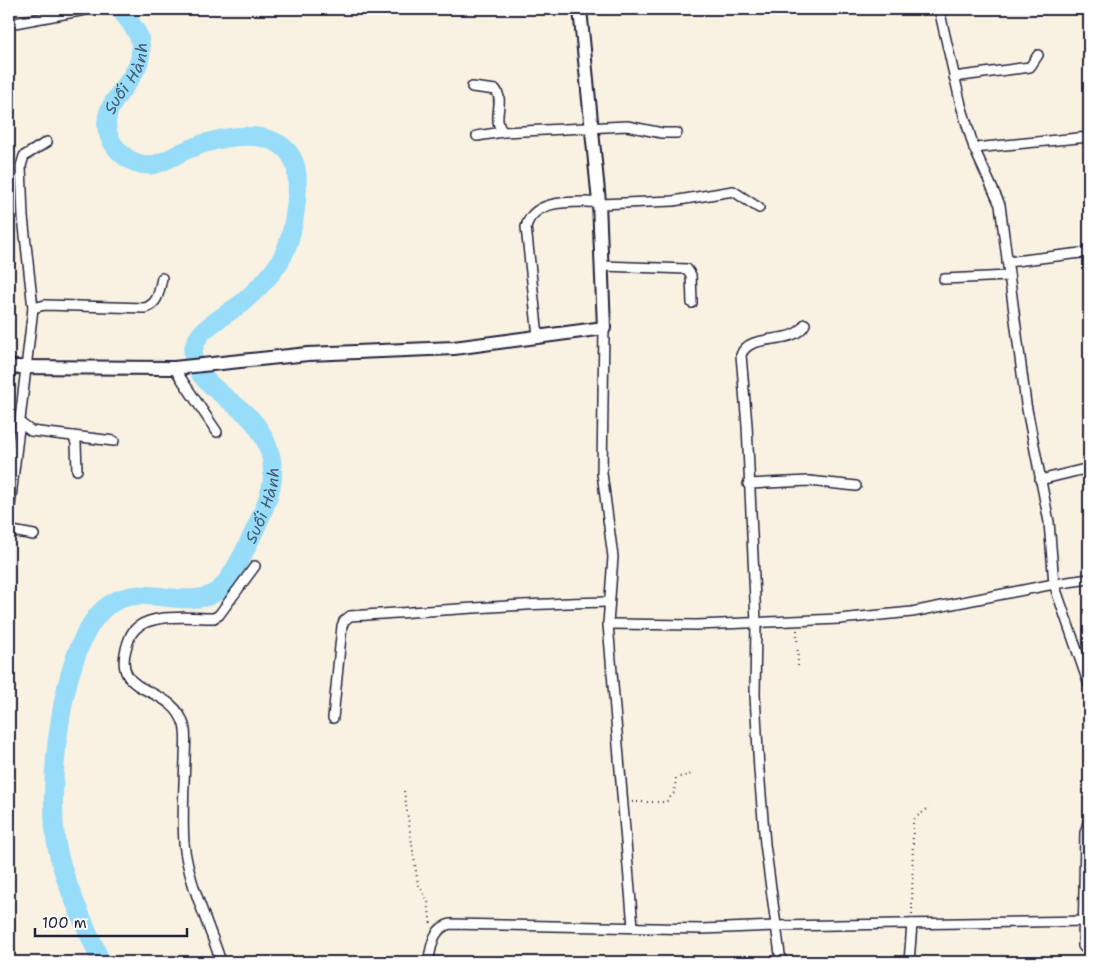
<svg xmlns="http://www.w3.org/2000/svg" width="1098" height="971" viewBox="0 0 1098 971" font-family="'Shantell Sans',sans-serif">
<rect width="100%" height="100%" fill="#f9f1e2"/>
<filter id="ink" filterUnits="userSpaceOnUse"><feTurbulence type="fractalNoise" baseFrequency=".02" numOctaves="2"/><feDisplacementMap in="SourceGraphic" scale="10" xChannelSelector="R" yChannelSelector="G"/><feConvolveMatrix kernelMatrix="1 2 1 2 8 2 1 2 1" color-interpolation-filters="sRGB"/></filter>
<g filter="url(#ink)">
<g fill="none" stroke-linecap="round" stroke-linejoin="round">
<path stroke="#97dcf9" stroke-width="19" id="s1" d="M101 962C86 925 65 887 57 847 46 793 60 632 112 603 141 586 169 603 199 598 208 597 217 593 223 586 238 569 269 504 272 482 275 459 266 435 251 419 232 397 173 372 200 335 208 324 231 312 243 302 258 289 279 268 286 249 294 230 300 189 296 168 285 122 219 136 189 149 176 154 165 163 151 165 133 166 116 153 109 136 94 98 152 80 139 37 135 27 126 17 120 9"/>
<defs>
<g id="street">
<path d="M939 9 961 105 974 148 1000 205 1026 404 1049 522 1054 584 1089 685"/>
<path d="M9 24 91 9"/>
<path d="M954 77 1030 67 1038 55"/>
<path d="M472 87 496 90C505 103 491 119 503 132"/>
<path d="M477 136 503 132 627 126 662 133H677"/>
<path d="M974 148 1089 137"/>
<path d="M600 204 673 201 733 191 759 208"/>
<path d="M1007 262 1089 252"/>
<path d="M603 266 687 269 691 275 692 303"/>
<path d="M944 279 1009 276"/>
<path d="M33 308 45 305 145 308C159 303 159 291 162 278"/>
<path d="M604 328 602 473 613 557 608 624 633 927"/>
<path d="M538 336 526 227C534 197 575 203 599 202"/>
<path d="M174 368 217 432"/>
<path d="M20 423 31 431 114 441"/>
<path d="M73 436 76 443 77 470"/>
<path d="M1040 480 1089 468"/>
<path d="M748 484 809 481 856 486"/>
<path d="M9 514 33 308 23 217 21 166 24 156 47 142"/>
<path d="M9 526 12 531 34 535"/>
<path d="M608 624 697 625 839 619 912 612 1054 584 1089 579"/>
<path d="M333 718 342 626 344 621 350 616C436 611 523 603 609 602"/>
<path d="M1089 819 1085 833 1083 946 1089 952"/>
<path d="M9 918V962"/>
<path d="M221 962C209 924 188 883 184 843 182 815 184 786 185 759 185 748 187 735 184 725 171 680 104 701 130 637 140 611 191 618 214 618L219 615 255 566"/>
<path d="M428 962C432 946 432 929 450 924L702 929 776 926 1089 921"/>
<path d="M781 962 765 844 759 770 755 695 756 622 747 425 741 355C750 331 794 347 805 324"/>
<path d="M909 962 912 924"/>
</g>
<path id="secondary" d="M9 367 174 368 308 354 454 348 604 328 599 202 580 9"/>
</defs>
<use href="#street" stroke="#22223b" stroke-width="12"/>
<use href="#secondary" stroke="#22223b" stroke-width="16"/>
<g stroke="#22223b" stroke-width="2" stroke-dasharray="1 4" stroke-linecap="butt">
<path d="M797 630 798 666"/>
<path d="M404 791 418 884 428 901 431 927"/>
<path d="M632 802H666L674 793 676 778 692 774"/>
<path d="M912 914 913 822 915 818 930 807"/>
</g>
<use href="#street" stroke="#fff" stroke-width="9"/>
<use href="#secondary" stroke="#fff" stroke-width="12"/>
</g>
</g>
<g text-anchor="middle" stroke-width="4.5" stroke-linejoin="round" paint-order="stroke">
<g font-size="16" font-style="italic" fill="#455a74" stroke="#fff">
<text dy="6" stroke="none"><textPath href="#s1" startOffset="1280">Suối Hành</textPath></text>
<text dy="6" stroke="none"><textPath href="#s1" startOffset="589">Suối Hành</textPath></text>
</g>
</g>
<rect width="1098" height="971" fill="none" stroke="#fff" stroke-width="30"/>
<rect x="15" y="15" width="1068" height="941" fill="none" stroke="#22223b" stroke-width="2" filter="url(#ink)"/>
<path d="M35 928v8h152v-8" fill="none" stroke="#22223b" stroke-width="2.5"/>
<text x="42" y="928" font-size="15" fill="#22223b" stroke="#ffffff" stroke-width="4" paint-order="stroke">100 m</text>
</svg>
